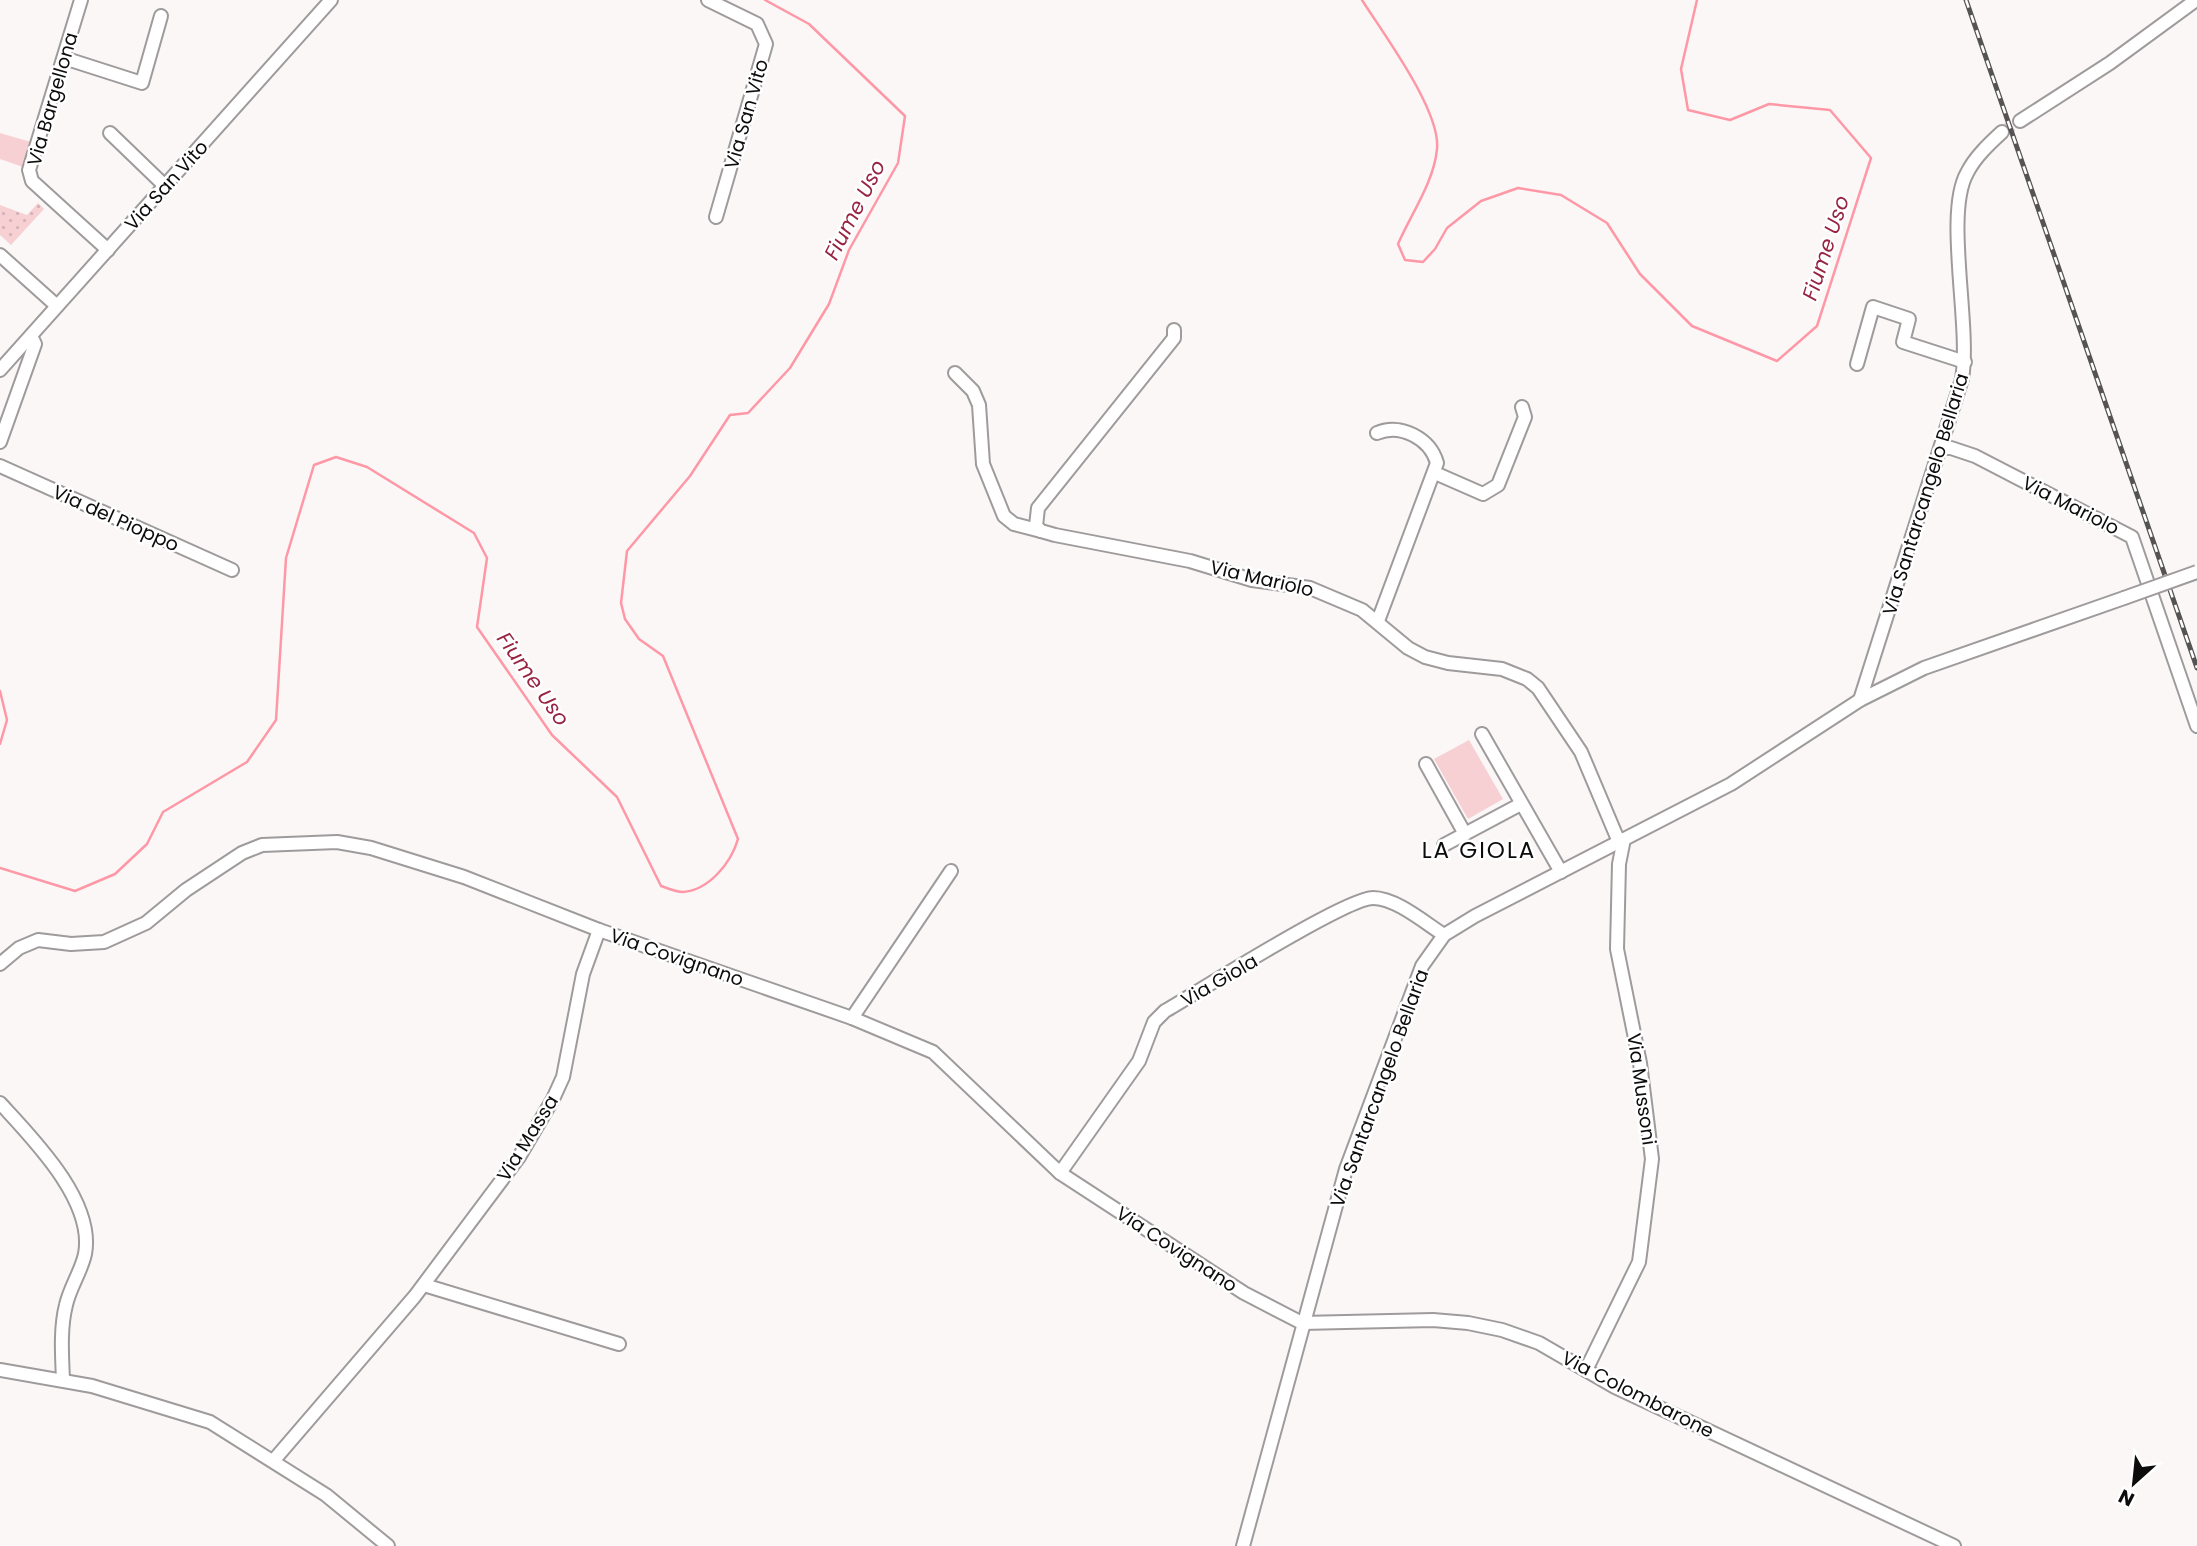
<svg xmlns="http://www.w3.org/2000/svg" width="2197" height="1546" viewBox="0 0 2197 1546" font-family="Poppins,sans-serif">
<defs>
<pattern id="grass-dots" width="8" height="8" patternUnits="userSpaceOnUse" patternTransform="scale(1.75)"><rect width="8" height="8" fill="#f7d0d4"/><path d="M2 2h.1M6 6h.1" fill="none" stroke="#d3b1b5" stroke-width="1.8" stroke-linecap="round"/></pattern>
</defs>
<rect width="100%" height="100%" fill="#fbf7f7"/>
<path fill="url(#grass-dots)" d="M38 203 44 209 11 245 0 235V205L27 215Z"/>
<g fill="#f7d0d4">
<path d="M0 133 31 142 23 167 0 159Z"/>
<path d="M1469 740 1503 799 1468 819 1434 759Z"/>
</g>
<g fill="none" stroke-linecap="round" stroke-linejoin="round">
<g stroke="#fe98a6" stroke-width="2.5">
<path d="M1362 0C1383 33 1441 111 1437 149 1434 182 1411 214 1398 244L1405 260 1423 262 1435 249 1447 228 1481 201 1518 188 1561 195 1607 223 1640 274 1692 326 1777 361 1817 326 1871 158 1830 110 1769 104 1730 120 1688 110 1681 69 1697 0"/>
<path d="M0 691 7 720 0 744"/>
<path d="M0 868 75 891 115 874 147 844 163 812 247 762 276 720 286 558 314 465 336 457 367 467 474 533 487 558 477 627 552 735 617 797 661 886C667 888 676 892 683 892 709 890 731 863 738 839L663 656 639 639 625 619 621 603 627 551 690 476 730 415 748 413 790 368 829 304 849 250 898 163 905 116 809 24 765 0"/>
</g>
<path stroke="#d7d4d4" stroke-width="12" stroke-dasharray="12 6" stroke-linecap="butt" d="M2002 132 2020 121"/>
<defs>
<g id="minor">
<path d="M81 0 29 170 32 181 108 250"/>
<path d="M708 0 757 24 766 44 716 217"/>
<path d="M64 58 142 83 161 16"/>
<path d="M2020 121 2110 63 2196 0"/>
<path d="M110 133 165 186"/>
<path d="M0 255 57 306"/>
<path d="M1174 330V338L1038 508 1036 526 1041 531 1055 535 1190 561 1252 580 1310 588 1362 610 1408 648 1425 657 1448 663 1502 669 1527 679 1538 688 1581 752 1619 842"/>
<path d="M1857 364 1873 307 1909 319 1903 342 1965 362"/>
<path d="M0 370 331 0"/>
<path d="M955 373 973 391 979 405 983 464 1004 516 1014 524 1041 531"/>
<path d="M1377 433C1400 423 1430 438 1437 463L1378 621"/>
<path d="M0 442 35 344 31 336"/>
<path d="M1941 448H1951L1975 456 2132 537 2197 726"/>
<path d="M0 466 232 570"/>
<path d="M1435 473 1483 494 1498 485 1525 417 1522 407"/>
<path d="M1860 700 1962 379C1971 325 1944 214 1967 173 1975 157 1989 144 2002 132"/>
<path d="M1482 734 1561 872"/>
<path d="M1426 764 1465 834"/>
<path d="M1444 845 1521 804"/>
<path d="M0 964 19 948 38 940 71 944 104 942 146 923 186 890 242 853 262 845 337 842 371 848 464 877 599 930 852 1018 933 1052 1060 1173 1244 1293 1302 1323 1433 1320 1468 1323 1502 1330 1539 1343 1615 1387 1954 1546"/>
<path d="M852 1018 951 871"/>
<path d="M0 1103C33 1139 95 1201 85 1254 81 1272 70 1287 66 1305 60 1328 62 1356 63 1380"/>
<path d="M1060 1173 1139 1061 1154 1022 1165 1011C1198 992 1346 898 1373 898 1396 898 1425 923 1444 935"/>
<path d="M424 1285 619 1344"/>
<path d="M0 1370 92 1386 210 1422 326 1495 388 1546"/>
<path d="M1586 1370 1639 1262 1652 1159 1640 1063 1617 949 1619 864 1624 839"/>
<path d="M274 1460 415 1296 519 1157 553 1099 563 1077 583 974 599 930"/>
<path d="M1243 1546 1346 1169 1422 966 1444 935 1475 916 1731 784 1860 700 1924 668 2124 598"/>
</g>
</defs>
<use href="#minor" stroke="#9f9b9c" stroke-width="16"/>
<use href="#minor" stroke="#fff" stroke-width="12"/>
<defs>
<path id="rail" d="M1966 0 2197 668"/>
</defs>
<use href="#rail" stroke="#555353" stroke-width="5"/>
<use href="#rail" stroke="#fff" stroke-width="2.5" stroke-dasharray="8" stroke-linecap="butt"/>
<defs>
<path id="minor-bridge" d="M2124 598 2197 572"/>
</defs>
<use href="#minor-bridge" stroke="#9f9b9c" stroke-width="16" stroke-linecap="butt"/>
<use href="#minor-bridge" stroke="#fff" stroke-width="12"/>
</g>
<g text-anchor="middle" stroke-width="5" stroke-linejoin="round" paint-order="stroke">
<g font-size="19" fill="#0d0c0c" stroke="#fff">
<text transform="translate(52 99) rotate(-74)" y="7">Via Bargellona</text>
<text transform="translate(746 114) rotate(-74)" y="7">Via San Vito</text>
<text transform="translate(166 185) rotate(-48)" y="7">Via San Vito</text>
<text transform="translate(1925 494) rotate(-73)" y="7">Via Santarcangelo Bellaria</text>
<text transform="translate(2071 505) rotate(27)" y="7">Via Mariolo</text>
<text transform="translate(116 518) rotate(24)" y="7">Via del Pioppo</text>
<text transform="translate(1262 578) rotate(13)" y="7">Via Mariolo</text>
<text transform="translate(677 957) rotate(19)" y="7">Via Covignano</text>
<text transform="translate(1219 980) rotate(-30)" y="7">Via Giola</text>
<text transform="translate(1379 1088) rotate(-70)" y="7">Via Santarcangelo Bellaria</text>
<text transform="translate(1642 1089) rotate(82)" y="7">Via Mussoni</text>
<text transform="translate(527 1138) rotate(-58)" y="7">Via Massa</text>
<text transform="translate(1177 1249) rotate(33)" y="7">Via Covignano</text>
<text transform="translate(1638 1394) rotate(27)" y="7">Via Colombarone</text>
</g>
<g font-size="21" font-style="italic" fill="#982341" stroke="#fff">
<text transform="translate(855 210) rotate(-63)" y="7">Fiume Uso</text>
<text transform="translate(1826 248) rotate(-72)" y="7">Fiume Uso</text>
<text transform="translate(533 679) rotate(55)" y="7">Fiume Uso</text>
</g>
<g font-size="23" letter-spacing="2" fill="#0d0c0c" stroke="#fff">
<text x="1479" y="858">LA GIOLA</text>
</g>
</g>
<g transform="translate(2134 1483) rotate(207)" stroke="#ffffff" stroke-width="5" paint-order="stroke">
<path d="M0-5L12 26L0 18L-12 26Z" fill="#0d0c0c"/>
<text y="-10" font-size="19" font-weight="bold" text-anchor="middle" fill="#0d0c0c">N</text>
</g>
</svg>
